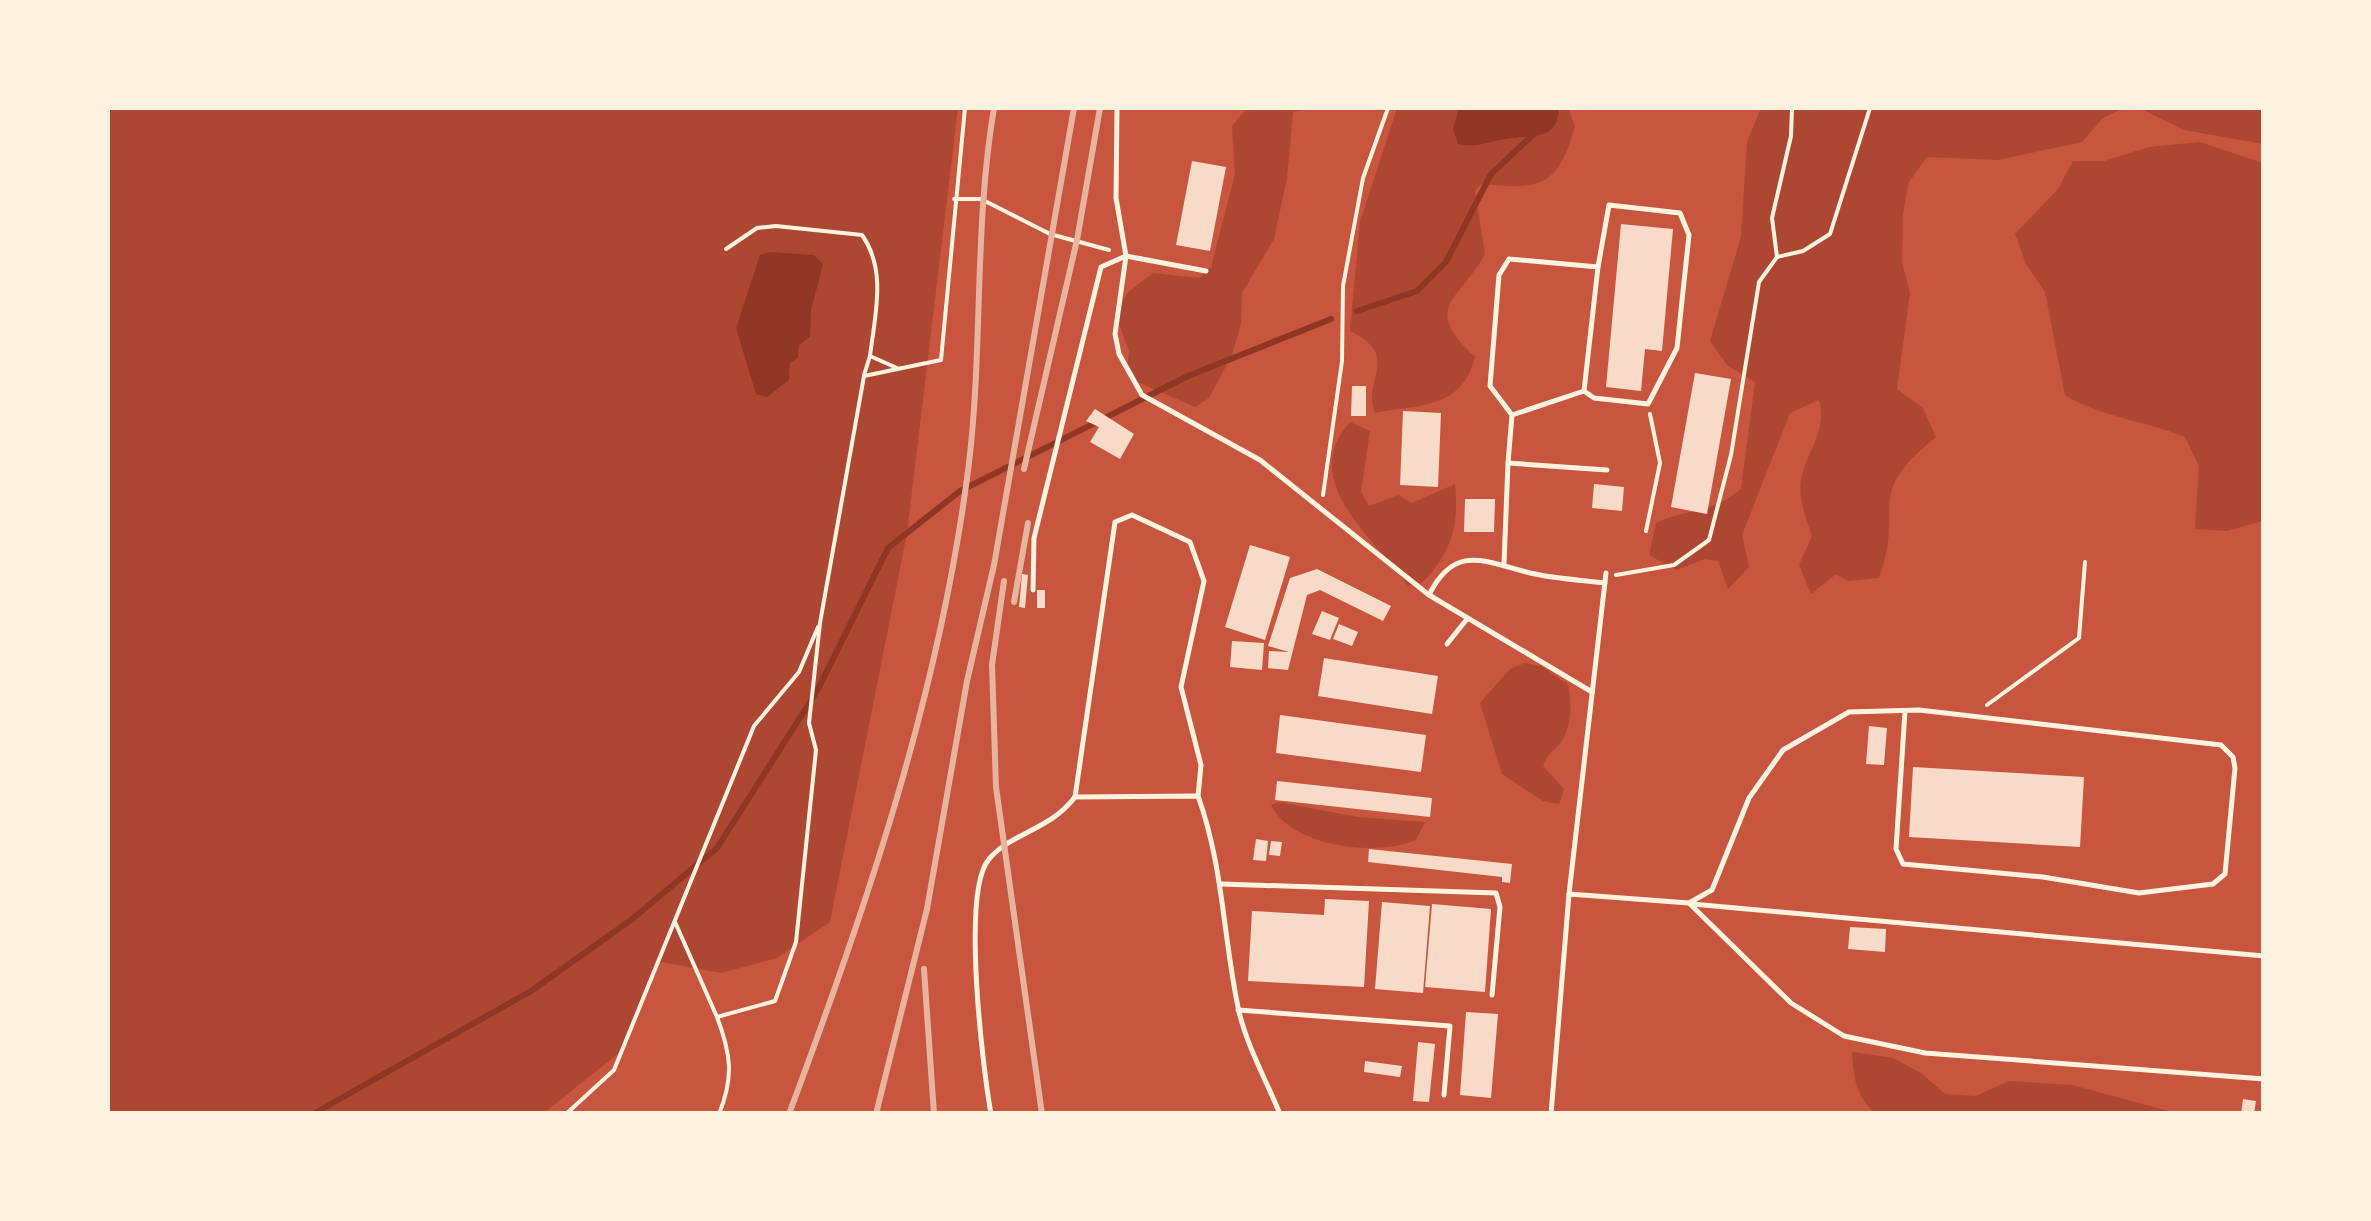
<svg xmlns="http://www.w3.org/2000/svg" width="2371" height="1221" viewBox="0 0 2371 1221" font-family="'Alegreya Sans',sans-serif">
<rect width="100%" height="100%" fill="#c8553d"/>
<g fill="#ae4732">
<path d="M108 108H958L907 533 830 922 777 958 721 973 656 961 620 1052 544 1113H108Z"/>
<path d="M1247 108H1309L1293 112 1287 178 1274 239 1242 293 1241 324 1232 355 1209 398 1195 407 1135 381 1127 368 1129 351 1118 322 1120 306 1128 292 1153 273 1200 278 1211 267 1235 174 1232 126Z"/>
<path d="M1397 108H1568L1575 126C1558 187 1541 190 1481 184L1475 191 1485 254C1458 303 1421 306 1475 357 1462 410 1418 404 1375 413 1361 379 1403 357 1350 331L1360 222Z"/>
<path d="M1761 108H2123L2103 118 2082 142 1998 160 1927 157 1909 182 1903 213 1902 262 1910 293 1897 389 1923 408 1936 437C1861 497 1906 506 1879 578L1848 581 1836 574 1811 594 1799 565 1812 536C1805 516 1796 493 1803 471 1811 446 1827 427 1819 400L1790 413 1742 535 1749 567 1728 589 1718 561 1705 559 1676 570 1649 555 1656 523C1692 507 1709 515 1741 489L1755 382 1728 366 1710 341 1741 237 1747 142Z"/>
<path d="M2139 108H2263V144L2184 130Z"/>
<path d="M2200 142 2263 163V521L2227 531 2195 529 2199 466 2185 437C2145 421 2101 417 2065 395L2045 292 2026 264 2015 234 2058 189 2073 161H2104L2149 147Z"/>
<path d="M1350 422 1370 431 1361 492 1369 506 1398 495 1412 503 1455 484C1459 526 1452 552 1422 583L1407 585C1376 539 1296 481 1350 422Z"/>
<path d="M1525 663 1541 666 1568 684C1572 703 1572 723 1562 741 1555 751 1547 753 1543 766L1564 789 1559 804 1543 801 1502 774 1480 703 1510 669Z"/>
<path d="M1278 802 1358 817 1425 822 1416 840C1376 857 1291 847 1271 805Z"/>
<path d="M1852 1052 1893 1058 1921 1073 1945 1094 1976 1096 2009 1081 2072 1085 2176 1113H1876C1856 1099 1853 1074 1852 1052Z"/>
</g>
<g fill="#8f3625">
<path d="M1459 108H1559C1558 142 1530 135 1505 139 1487 142 1477 148 1458 144L1453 129Z"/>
<path d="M769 252 814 255 823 264 811 310 810 337 799 345 798 358 790 363 789 380 767 397 756 394 736 328 760 255Z"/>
</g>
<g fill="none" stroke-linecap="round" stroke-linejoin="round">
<g stroke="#8f3625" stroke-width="6">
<path d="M1357 311 1417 291 1446 262 1491 174 1535 133"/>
<path d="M313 1114 531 991 631 920 717 848 817 691 888 548 960 491 1188 376 1331 319"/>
</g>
</g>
<g fill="#f7dbc8">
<path d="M1192 161 1226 167 1210 251 1176 245Z"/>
<path d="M1621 224 1673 229 1662 351 1645 349 1641 391 1606 387Z"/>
<path d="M1695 373 1731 379 1707 514 1671 507Z"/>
<path d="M1352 386H1366V416H1351Z"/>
<path d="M1095 409 1134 434 1120 459 1090 442 1099 427 1086 421Z"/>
<path d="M1403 411 1441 413 1438 487 1400 485Z"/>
<path d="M1594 484 1624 487 1622 511 1592 508Z"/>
<path d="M1465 499H1495L1494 532H1464Z"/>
<path d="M1250 545 1290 557 1265 640 1225 627Z"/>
<path d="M1317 569 1391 606 1383 621 1320 590 1307 595 1288 670 1268 668 1269 651 1289 652 1268 646 1290 578Z"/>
<path d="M1022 574 1028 575 1025 608 1019 607Z"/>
<rect x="1037" y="590" width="8" height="18"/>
<path d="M1322 611 1339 618 1330 640 1312 634Z"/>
<path d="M1339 624 1358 632 1352 646 1333 639Z"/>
<path d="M1232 641 1264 643 1262 670 1230 667Z"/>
<path d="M1324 658 1438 676 1432 714 1318 696Z"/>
<path d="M1280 715 1426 735 1421 772 1276 753Z"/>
<path d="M1869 726 1887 728 1884 765 1866 764Z"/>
<path d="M1913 767 2084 777 2080 847 1909 837Z"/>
<path d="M1277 781 1432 798 1430 817 1275 800Z"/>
<path d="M1256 839 1268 841 1266 861 1253 860Z"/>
<path d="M1271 841 1282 842 1280 856 1269 855Z"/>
<path d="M1369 849 1512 864 1510 883 1502 882V877L1368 862Z"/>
<path d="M1325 899 1369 901 1364 987 1248 981 1252 911 1324 915Z"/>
<path d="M1382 902 1430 906 1423 993 1375 989Z"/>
<path d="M1432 904 1491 909 1485 992 1425 987Z"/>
<path d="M1850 927 1886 929 1885 952 1848 949Z"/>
<path d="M1466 1012 1498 1014 1491 1098 1460 1095Z"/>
<path d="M1418 1042 1435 1044 1429 1102 1413 1101Z"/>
<path d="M1365 1061 1402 1066 1400 1077 1364 1072Z"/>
<path d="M2243 1099 2256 1101 2254 1114H2241Z"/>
</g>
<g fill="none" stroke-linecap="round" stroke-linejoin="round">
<g stroke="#fff3e0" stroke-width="4">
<path d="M954 199H981L1050 234 1109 250"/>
<path d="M726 249 757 228 776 226 862 235C887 270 875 315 870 356L897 368"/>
<path d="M1777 257 1772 218 1791 136 1792 108"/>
<path d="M864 375 870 356"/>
<path d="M1323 495 1342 361 1343 286 1363 178 1388 108"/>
<path d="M1646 531 1660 463 1650 414"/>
<path d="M1616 575 1674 565 1709 540 1731 455 1759 282 1777 257 1803 251 1830 234 1870 108"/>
<path d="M1987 705 2079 638 2085 562"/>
<path d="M675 922 717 1017"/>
<path d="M566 1114 614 1070 754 726 799 672 818 627"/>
<path d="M719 1114C734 1077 731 1054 717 1017L775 1001 796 942 816 750 809 723 820 623 864 376 941 360 965 108"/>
</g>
<g stroke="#fff3e0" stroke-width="5">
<path d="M1206 271 1126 256 1115 334 1119 354 1142 395 1260 460 1429 595 1592 692"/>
<path d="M1584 391 1594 398 1648 404 1677 348 1689 235 1680 213 1609 205 1598 267"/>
<path d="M1508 463 1512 415 1490 386 1499 275 1509 259 1598 267 1584 391 1512 415"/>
<path d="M1504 564 1508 463 1607 470"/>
<path d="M1033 590 1034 538 1101 267 1126 256 1116 198 1117 108"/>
<path d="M1429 595C1456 540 1489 564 1535 574 1558 579 1582 580 1605 583"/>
<path d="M1447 644 1467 619"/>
<path d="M1075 797 1115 522 1132 515 1190 542 1204 581 1181 687 1201 765 1198 796"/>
<path d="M1222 884 1496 893 1500 907 1492 995"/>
<path d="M1569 894 1606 573"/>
<path d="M1689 903 1712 890 1749 798 1783 750 1849 712 1919 710 2221 745 2233 757 2235 768 2225 874 2213 884 2139 893 2043 877 1903 864 1896 849 1905 711"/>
<path d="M1692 904 2264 956"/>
<path d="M1238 1010 1450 1026 1444 1095"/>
<path d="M991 1114C983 1069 961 891 989 859 1012 832 1049 831 1075 797L1198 796C1223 865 1223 935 1238 1007 1245 1042 1266 1080 1280 1114"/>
<path d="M1551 1114 1569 894 1689 903 1791 1003 1844 1036 1925 1053 2264 1079"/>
</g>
<g stroke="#e9b49f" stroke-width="6">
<path d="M1024 469 1077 240 1100 108"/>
<path d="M1004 581 992 665 996 787 1042 1114"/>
<path d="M1014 602 1028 523"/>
<path d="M924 969 934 1114"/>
<path d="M789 1114C868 903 941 688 969 463 983 345 974 226 994 108"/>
<path d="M876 1114 927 909 967 681 994 565 1074 108"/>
</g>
</g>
<rect width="2371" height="1221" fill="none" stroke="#fff3e0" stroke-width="220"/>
</svg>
